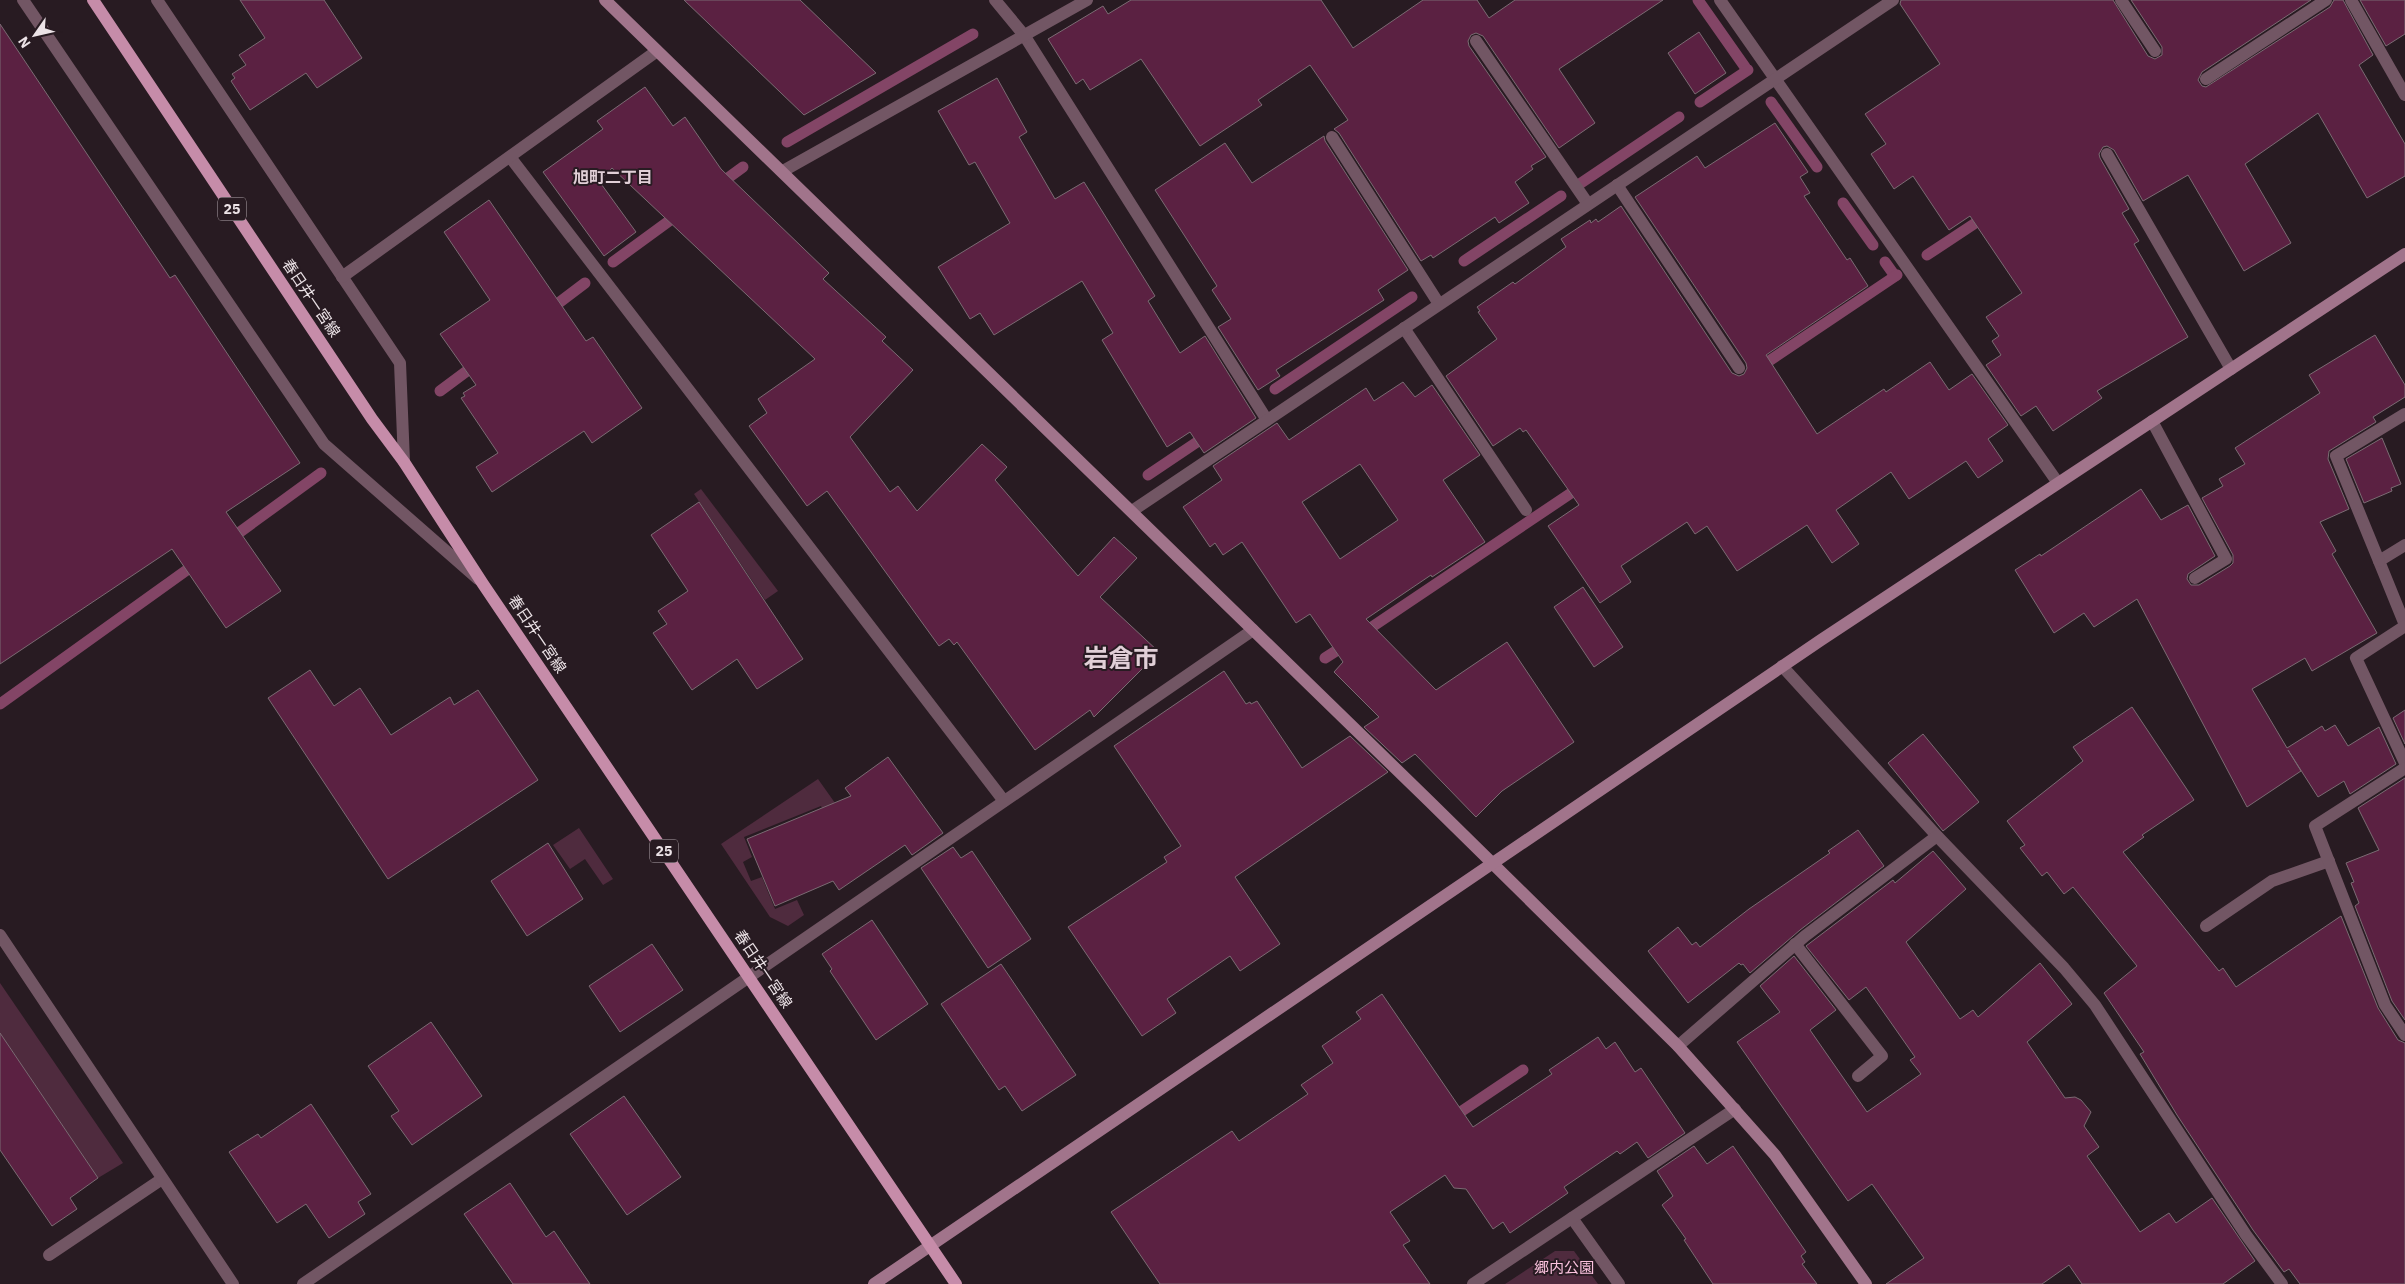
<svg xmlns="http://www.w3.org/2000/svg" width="2405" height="1284" viewBox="0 0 2405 1284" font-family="'IBM Plex Sans','Noto Sans JP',sans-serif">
<rect width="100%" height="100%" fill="#281b22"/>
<g fill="#4f2b3e">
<path d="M701 489 778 591 765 600 694 494Z"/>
<path d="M818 779 840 810 827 819 821 806 744 837 752 857 743 862 751 881 762 877 775 909 797 900 804 915 788 926 770 917 721 844Z"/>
<path d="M579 828 613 879 603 885 585 859 570 869 553 845Z"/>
<path d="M0 983 123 1163 98 1178 0 1033Z"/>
<path d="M1555 1251H1574L1598 1284H1505Z"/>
</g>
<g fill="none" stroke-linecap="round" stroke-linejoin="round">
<g stroke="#834566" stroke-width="11">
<path d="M1698 0 1745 67"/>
<path d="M1700 102 1748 70"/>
<path d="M1771 102 1817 167"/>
<path d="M787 142 973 34"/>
<path d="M1581 183 1679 117"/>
<path d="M717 186 743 167"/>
<path d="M1843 203 1873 245"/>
<path d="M1927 255 1986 216"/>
<path d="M1464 261 1561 196"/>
<path d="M613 262 680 213"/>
<path d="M1885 262 1895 276"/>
<path d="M548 311 585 283"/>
<path d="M1757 369 1897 275"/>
<path d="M1275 389 1412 297"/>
<path d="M440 391 479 362"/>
<path d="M1148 475 1209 434"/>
<path d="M229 540 321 473"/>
<path d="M1360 635 1583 485"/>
<path d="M1325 658 1347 644"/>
<path d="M0 704 198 562"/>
<path d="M1450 1119 1523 1070"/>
</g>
</g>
<g fill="#5b2142" stroke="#7b6b73" fill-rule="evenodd">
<path d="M240 0H324L362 58 317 88 306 73 250 110 231 81 235 78 232 74 246 65 239 55 265 38Z"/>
<path d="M684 0H800L876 73 804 115Z"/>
<path d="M1131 0H1321L1353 48 1423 0H1477L1489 18 1515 0H1663L1559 69 1595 123 1559 148 1483 36 1476 33 1471 35 1468 41 1469 46 1546 157 1531 166 1533 169 1515 182 1529 203 1499 223 1495 217 1433 258 1431 255 1421 261 1339 133 1334 129 1348 120 1310 65 1258 100 1262 105 1200 146 1141 59 1090 90 1083 79 1076 84 1048 39 1103 6 1108 14Z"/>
<path d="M1901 0H2113L2148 56 2155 59 2162 55V47L2131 0H2311L2202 72 2198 80 2202 86 2206 87 2330 7 2334 0H2343L2373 55 2359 65 2405 144V176L2367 198 2318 113 2245 164 2291 243 2244 271 2188 175 2143 201 2114 150 2107 146 2103 147 2099 154 2100 158 2129 209 2122 213 2139 241 2134 244 2188 337 2097 391 2102 398 2053 431 2036 406 2021 416 1986 365 2001 355 1992 341 1999 336 1986 317 2022 293 1970 216 1949 230 1913 176 1894 189 1871 154 1886 144 1865 114 1940 64 1900 4Z"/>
<path d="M2360 0H2405V34L2386 46Z"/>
<path d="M0 24 170 278 175 275 300 463 226 512 281 591 226 628 172 549 0 664Z"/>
<path d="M1699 32 1726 73 1695 94 1668 53Z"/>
<path d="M997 78 1027 132 1019 137 1055 199 1084 182 1155 296 1148 301 1180 353 1205 336 1256 418 1204 453 1190 432 1167 447 1102 340 1113 333 1082 281 994 335 980 313 970 319 938 267 1010 223 975 162 969 165 938 111Z"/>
<path d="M645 87 673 126 685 117 721 169 829 273 823 279 886 337 882 341 913 370 850 437 890 492 898 486 917 511 982 444 1007 467 995 480 1078 576 1114 537 1137 558 1100 597 1159 652 1094 717 1090 710 1035 750 957 642 954 645 949 639 939 646 827 491 807 506 749 426 767 413 758 399 815 359 612 168 599 181 636 232 604 256 543 172 603 129 597 121Z"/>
<path d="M1775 123 1808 172 1800 177 1810 193 1804 196 1847 260 1850 258 1868 286 1766 355 1817 434 1884 389 1886 392 1930 362 1949 390 1972 374 2008 425 1988 439 2003 461 1978 478 1966 461 1909 499 1891 472 1836 510 1859 544 1832 563 1807 525 1737 571 1707 526 1695 534 1687 522 1621 566 1631 582 1600 603 1548 526 1579 505 1526 430 1523 432 1520 428 1493 446 1446 376 1497 339 1478 312 1480 311 1477 307 1513 282 1515 284 1566 247 1561 239 1590 220 1591 223 1596 219 1598 222 1621 206 1732 373 1739 376 1744 374 1747 368 1746 363 1635 197 1697 156 1705 168Z"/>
<path d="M1324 136 1325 141 1408 270 1378 290 1384 300 1276 370 1280 376 1258 390 1218 327 1231 319 1212 290 1217 286 1155 190 1225 143 1252 183Z"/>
<path d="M489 200 586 341 593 337 642 408 592 443 584 431 492 492 476 467 498 453 461 398 465 396 463 393 476 385 440 334 490 300 444 232Z"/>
<path d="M2375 335 2405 385V397L2373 417 2376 422 2329 451 2328 459 2349 509 2320 522 2336 551 2332 554 2377 633 2312 671 2305 658 2252 689 2287 748 2322 726 2325 731 2335 725 2348 746 2379 727 2396 764 2350 794 2344 781 2318 797 2288 750 2301 771 2247 807 2137 599 2094 627 2084 613 2054 633 2015 570 2040 554 2041 556 2141 489 2161 520 2188 505 2215 556 2188 574 2187 579 2191 585H2199L2230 566 2233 563V555L2202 498 2223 486 2219 479 2245 464 2235 448 2320 393 2309 375Z"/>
<path d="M1403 382 1415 397 1432 385 1480 455 1443 480 1485 542 1432 577 1431 575 1366 619 1436 690 1507 642 1574 742 1502 791 1476 817 1415 754 1402 763 1364 727 1379 717 1334 672 1343 662 1310 614 1296 623 1242 542 1223 555 1215 543 1210 547 1183 507 1222 480 1213 466 1277 423 1289 440 1366 388 1374 401ZM1360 464 1398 520 1340 559 1302 502Z"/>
<path d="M2382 438 2401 484 2391 488 2392 491 2364 503 2346 459Z"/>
<path d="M699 502 803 659 757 689 737 659 692 690 653 633 667 624 658 611 688 591 651 535Z"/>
<path d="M1583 587 1623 647 1594 667 1554 607Z"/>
<path d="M310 670 334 706 360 688 391 735 450 697 454 705 478 690 538 780 388 879 268 698Z"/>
<path d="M1224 671 1246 704 1250 702 1251 704 1257 701 1302 768 1350 736 1388 772 1235 877 1280 944 1240 971 1230 956 1167 999 1176 1013 1142 1036 1068 927 1167 862 1164 857 1181 846 1114 746Z"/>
<path d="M2132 707 2194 800 2142 835 2144 837 2123 852 2219 971 2223 968 2236 987 2341 916 2378 1008 2398 1040 2405 1043V1284H2300L2289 1269 2284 1272 2253 1230 2177 1115 2140 1054 2144 1052 2104 993 2137 966 2073 887 2064 894 2047 872 2042 876 2020 848 2025 845 2007 821 2083 761 2073 747Z"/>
<path d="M2405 710V744L2393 718Z"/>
<path d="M1923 734 1979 802 1943 831 1888 763Z"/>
<path d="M888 757 943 833 912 855 905 845 839 890 833 881 775 906 747 839 851 796 845 788Z"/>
<path d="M2405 778V1020L2392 1001 2355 906 2359 903 2351 883 2354 882 2346 863 2379 850 2358 808Z"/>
<path d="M1858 830 1884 866 1800 930 1750 973 1743 964 1741 965 1739 963 1688 1003 1648 951 1678 927 1692 945 1696 942 1700 947 1749 909 1830 853 1828 851Z"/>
<path d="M548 843 583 899 527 936 491 881Z"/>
<path d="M953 847 961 858 972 851 1031 939 988 968 921 868Z"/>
<path d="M1933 851 1966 889 1906 942 1960 1019 1973 1010 1978 1017 2040 963 2072 1004 2027 1042 2065 1098 2075 1097 2081 1100 2091 1112 2084 1126 2099 1147 2087 1156 2140 1232 2169 1213 2176 1223 2212 1198 2255 1261 2223 1284H2082L2069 1265 2042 1284H1886L1924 1258 1872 1184 1848 1201 1737 1042 1780 1012 1760 986 1794 956 1836 1010 1810 1030 1867 1112 1921 1074 1910 1060 1915 1057 1866 987 1849 1000 1806 946 1893 880 1895 883Z"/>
<path d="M872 920 928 1004 876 1040 830 971 832 969 822 954Z"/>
<path d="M652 944 683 990 620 1032 589 986Z"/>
<path d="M1001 964 1076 1075 1022 1111 1005 1086 999 1090 941 1004Z"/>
<path d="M1382 994 1473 1127 1552 1074 1549 1070 1598 1037 1606 1049 1615 1042 1635 1072 1641 1068 1685 1133 1648 1158 1637 1142 1620 1154 1617 1151 1564 1187 1568 1193 1510 1233 1503 1222 1493 1229 1466 1189 1454 1188 1445 1175 1390 1212 1410 1241 1403 1245 1430 1284H1160L1111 1212 1232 1131 1239 1141 1308 1094 1301 1085 1333 1063 1322 1046 1361 1019 1356 1012Z"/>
<path d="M431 1022 482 1096 412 1145 391 1116 399 1111 368 1066Z"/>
<path d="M0 1033 98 1178 70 1198 77 1209 52 1226 0 1150Z"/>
<path d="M624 1096 681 1177 627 1215 570 1134Z"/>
<path d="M311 1104 371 1194 358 1202 365 1214 329 1238 306 1204 277 1223 229 1152 258 1134 261 1138Z"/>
<path d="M1694 1146 1707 1164 1733 1146 1806 1252 1801 1256 1805 1262 1802 1264 1817 1284H1713L1684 1240 1686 1239 1662 1205 1673 1196 1657 1171Z"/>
<path d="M510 1183 546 1237 554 1231 590 1284H513L464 1214Z"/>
</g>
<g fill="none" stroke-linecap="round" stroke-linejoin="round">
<g stroke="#725664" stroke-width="12">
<path d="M2121 0 2155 51"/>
<path d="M1476 41 1588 204"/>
<path d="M2206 79 2326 0"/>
<path d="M1332 137 1439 304"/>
<path d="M2107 154 2231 369"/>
<path d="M1617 185 1739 368"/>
<path d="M1404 328 1526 510"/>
<path d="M2152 421 2226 559 2195 578"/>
<path d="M2206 926 2272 881 2329 861"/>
<path d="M1795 944 1882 1056 1858 1076"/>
<path d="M49 1255 162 1179"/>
</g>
<g stroke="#725664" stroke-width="12">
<path d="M23 0 324 444 478 579"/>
<path d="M157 0 400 363 404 462"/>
<path d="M995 0 1024 35 1267 420"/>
<path d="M1720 0 2058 483"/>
<path d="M2351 0 2405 95"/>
<path d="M510 157 1004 801"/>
<path d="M783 171 1087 0"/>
<path d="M342 277 657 51"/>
<path d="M1132 511 1893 0"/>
<path d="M2405 545 2379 561 2405 625"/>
<path d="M2379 561 2336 456 2405 414"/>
<path d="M2405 626 2356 658 2405 763"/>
<path d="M1782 666 1937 836 2064 968 2095 1005 2246 1235 2282 1284"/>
<path d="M2405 768 2315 826 2385 1005 2405 1035"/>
<path d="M0 935 233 1284"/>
<path d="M1678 1046 1805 936 1937 836"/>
<path d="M1572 1218 1619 1284"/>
<path d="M303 1284 1253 630"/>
<path d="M1473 1284 1735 1109"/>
</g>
<g stroke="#a1748b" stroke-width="12">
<path d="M605 0 1429 801 1678 1046 1775 1155 1866 1284"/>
<path d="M874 1284 1821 640 2405 254"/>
</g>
<path stroke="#c68ca9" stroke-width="12" d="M93 0 372 419 404 462 483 584 956 1284"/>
</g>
<g text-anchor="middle" stroke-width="4" stroke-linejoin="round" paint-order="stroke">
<g fill="#281b22" stroke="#b1a7ac" stroke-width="1">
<rect x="218" y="197.5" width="28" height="23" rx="4"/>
<rect x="650" y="839.5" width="28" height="23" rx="4"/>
</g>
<g font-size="14" font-weight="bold" fill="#ece3e7">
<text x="232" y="214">25</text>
<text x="664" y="856">25</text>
</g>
<g font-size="15" fill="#ece3e7" stroke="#281b22">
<text transform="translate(311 298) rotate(56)" y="5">春日井一宮線</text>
<text transform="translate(537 634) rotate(56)" y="5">春日井一宮線</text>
<text transform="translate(763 969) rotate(56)" y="5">春日井一宮線</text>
</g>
<g font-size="15" fill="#fbc2de" stroke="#281b22">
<text x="1564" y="1273">郷内公園</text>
</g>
<g font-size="16" font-weight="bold" fill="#e1cfd7" stroke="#281b22">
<text x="613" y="183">旭町二丁目</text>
</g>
<g font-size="25" font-weight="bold" fill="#e1cfd7" stroke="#281b22">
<text x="1121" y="667">岩倉市</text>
</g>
</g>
<g transform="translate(35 35) rotate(236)" stroke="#281b22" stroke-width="4" paint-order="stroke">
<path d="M0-4L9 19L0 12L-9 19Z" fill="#ece3e7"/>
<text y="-8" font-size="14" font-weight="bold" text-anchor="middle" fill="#ece3e7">N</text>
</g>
</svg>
